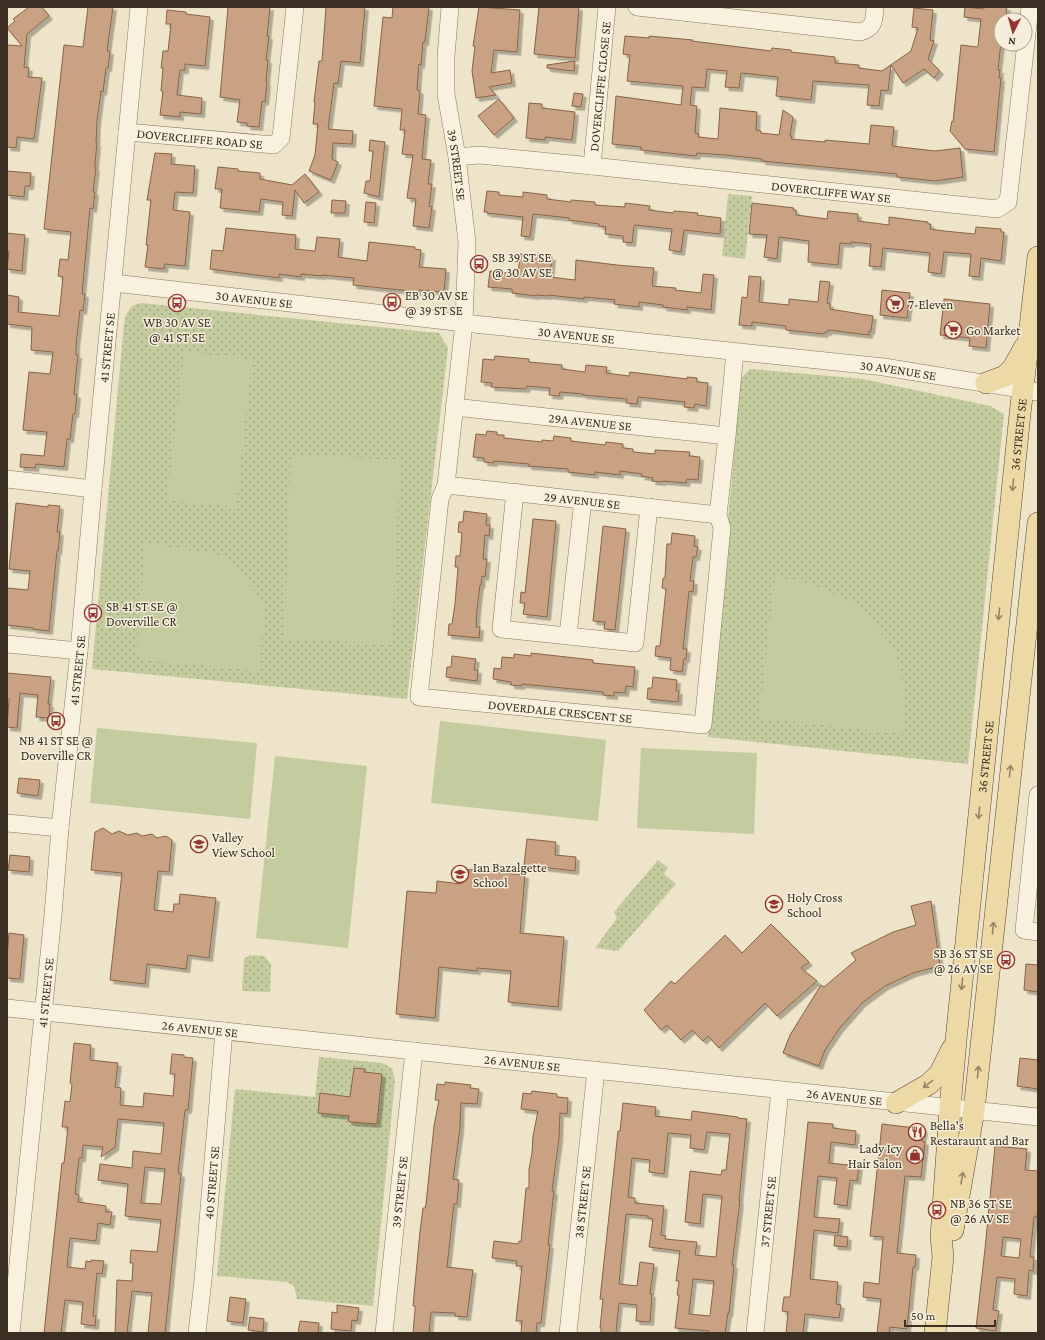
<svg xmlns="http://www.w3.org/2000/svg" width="1045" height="1340" viewBox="0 0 1045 1340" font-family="'Crimson Pro',serif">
<defs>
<pattern id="grass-dots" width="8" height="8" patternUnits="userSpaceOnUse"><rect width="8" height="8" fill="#c4cb9e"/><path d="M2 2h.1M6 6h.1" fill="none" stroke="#a0a580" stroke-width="1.8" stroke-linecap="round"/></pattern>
<filter id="shadow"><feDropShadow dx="3.5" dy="3.5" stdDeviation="0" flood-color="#0004"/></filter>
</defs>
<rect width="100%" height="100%" fill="#ede4ca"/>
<g fill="url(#grass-dots)">
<path d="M728 194 752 196 745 259 722 256Z"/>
<path d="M141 303 439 333 448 348 407 699 92 669 124 324C126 313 129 305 141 303Z"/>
<path d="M750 369 863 379 990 406 1004 414 968 764 708 737 741 378Z"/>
<path d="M658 860 668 868 664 874 676 884 618 951 595 948 617 918 614 912Z"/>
<path d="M250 955 264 956 271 964 270 992 242 991 244 959Z"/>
<path d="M319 1057 382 1063 392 1068 395 1080 373 1306 297 1299 294 1286 287 1282 217 1276 235 1089 315 1097Z"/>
</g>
<g fill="#c4cb9e">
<path d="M184 352 252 359 236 507 167 500Z"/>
<path d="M291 455 400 460 392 644 284 639Z"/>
<path d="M145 543 225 556 265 603 259 671 144 660 137 654Z"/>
<path d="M775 577 810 583 859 606 894 649 906 693 902 734 759 718Z"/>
<path d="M440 721 606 740 598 821 431 803Z"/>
<path d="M97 728 257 743 250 819 90 803Z"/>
<path d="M641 748 757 753 754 834 637 828Z"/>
<path d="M275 756 367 766 348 948 256 938Z"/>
</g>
<g fill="#c9a283" stroke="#876246" fill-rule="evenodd" filter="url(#shadow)">
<path d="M29 7H42L49 16 27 34 24 67 29 68 28 77 42 78 34 139 17 137 16 148 7 147V45L22 46 7 28 15 21 13 19Z"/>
<path d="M88 7H113L107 51H110L108 68H106L103 92 101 91 97 121 96 143H97L95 164V168H96L93 192H95L93 209 90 208 82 294H85L83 311 80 310 76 345V355H78L74 394 77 395 75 414H73L70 439H67L64 467 36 464 35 468 20 467 21 454 44 456 47 432 23 430 29 372 50 374 53 352 31 350 32 327 7 324V295L19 297 18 312 59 316 63 277 58 276 60 259 68 260 71 232 44 229 64 45 83 47Z"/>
<path d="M228 7H270L267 36H269L266 60H268L266 82H267L265 102 262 101 259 127 247 126V123L237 122 240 100 220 97Z"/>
<path d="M326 7H365L360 63 341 61 338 84 334 83 328 129 353 131 352 144 333 143 332 159 338 162 331 180 309 171 315 155 318 124H313L315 103 314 102 319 61H322Z"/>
<path d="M393 7H429L425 42H423L421 65 419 64 417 90 420 91 418 114 426 115 422 159 431 160 428 184H432L429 206 432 207 429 228 413 226 416 199 407 198 413 155 402 154 405 130H400L402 109 374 106 383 17 392 18Z"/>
<path d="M479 7 520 10 517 52 494 50 491 73 510 70 512 83 489 87 496 95 476 98 472 71 475 46H473Z"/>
<path d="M539 7H579L575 58 534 54Z"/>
<path d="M965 7 984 9V7H1007L1005 20H1001V42L998 70H1000L999 78H1001L994 152 965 149 950 131 952 121 953 122 961 45 977 47 978 46 981 19 964 17Z"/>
<path d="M914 8 933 10 930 40 934 41 928 59 940 71 934 78 924 69 903 83 891 65 888 91 881 90 879 106 867 105 869 85 813 81 811 100 776 96 778 77 741 73 739 88 725 87 727 71 707 69 705 88 692 87 690 105 697 106 695 133 699 134 698 137 718 139 720 108 757 112 756 130 761 131V133L779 135 783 110 793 117 790 136H792L791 139 825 142V140L869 144 871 125 894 127 892 146 935 151 960 148 963 177 935 181 897 177V174L762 161V159L725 155 697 153 696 156 641 150V147L612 144 616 96 681 105 683 86 627 81 630 55 623 54 625 36 649 38V36L693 40 692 41 771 51 772 48 791 50V52L835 57V63L859 65V68L882 71 911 51 918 28 912 27Z"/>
<path d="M167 10 186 12V14L210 17 205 66 185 64V70H180L177 95 202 98 201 114 180 112V117L160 115 163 91H161L163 68H161L163 51H168L171 24H166Z"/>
<path d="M575 61 574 71 547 68V65Z"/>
<path d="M574 93 583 94 581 107 572 106Z"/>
<path d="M499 99 514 118 494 135 478 116Z"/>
<path d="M529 103 542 104V108L575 112 572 140 545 137V140L526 138Z"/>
<path d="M370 140 385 142 379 197 364 193 366 181H370L373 151H369Z"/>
<path d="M155 153 172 154 171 164 195 166 193 193 175 192 173 210 190 212 185 266 165 264 164 269 145 267 148 245H146L151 200H147Z"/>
<path d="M218 167 238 169V171L260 173V179L292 185 305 174 319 192 304 203 295 190 292 216 282 215 283 202 261 199 259 212 220 208 222 189H215Z"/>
<path d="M7 171 31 173 30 186H25L24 197 7 195Z"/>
<path d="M487 191 499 192V195L523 197V192L547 195V199L571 202V200L595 202V205L625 207V203L650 206 649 210 673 213 674 211 698 213 697 215 721 218 720 234 684 230 681 252 669 250 672 229 635 225 634 226 632 243 623 242V236L605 234 606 227 599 226V224L569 220V218L533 214 530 237 521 236 523 217 487 213 488 212H484Z"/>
<path d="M332 200 346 201 345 213H331Z"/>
<path d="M366 202 376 203 374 223 364 222Z"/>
<path d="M752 203 794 208 793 210H796V215L827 219 828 211 858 214V221L889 225V217L928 222V224H931L930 229 944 231 975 234 976 227 1001 229V232H1004L1001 261 981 258 979 277 969 276 971 254 944 252 941 274 928 272 930 253 883 248 881 267 869 266 871 244 851 242V244L840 243 838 265 808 262 809 241 779 237 777 259 764 257 767 235 749 234Z"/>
<path d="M226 228 296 235 295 249 315 251 317 237 340 239 338 257 367 261 369 242 415 247V249L421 250 419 267 446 269 444 292 419 290V292L353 285 354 278 322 275V276L301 274V277L279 274V278L210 269 212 250 223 251Z"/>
<path d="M7 233 25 235 22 271 7 269 9 251H7Z"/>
<path d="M520 254 552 257 550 277 575 280 576 260 617 265 654 268 652 286 676 288 675 290 701 293 703 274 714 275 711 310 687 307V310L663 307V305L639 302V307L614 304 615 300 584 297V299L548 295V296L536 295V296L512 293V289L488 287 490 271 518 274Z"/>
<path d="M749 276 761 277 759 302 789 305V299L818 302 820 281 830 282 827 303 830 304V309L873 316 871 331H869V335L828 330V332H825L824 334 786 330V326L752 322V326L739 325 742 297 747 298Z"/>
<path d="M882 290 910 293 907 318 880 315Z"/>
<path d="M944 299 990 304 986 348 969 346 970 338 940 335Z"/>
<path d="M495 356 529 359V362L562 365V369L585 372 586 365 607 367 606 373 629 376 630 372 687 379V377L697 378V382L708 383 706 406 695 404 694 408 684 407 685 402 638 397 637 404 626 403 627 399 583 395V394L560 392 559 396 549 395 550 388 527 386 526 389 491 387 492 383 481 382 483 359 494 360Z"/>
<path d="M487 431 497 432V435H504V438L542 442V440L553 441 554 436 571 438V441L605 445 606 442 623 444V448L633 449V452L655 454V450L690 452 689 456 700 457 698 480 687 479 686 483 663 481 662 482 652 481 653 478 641 476 642 474 620 471V475L595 472V475L568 472V469L528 466 529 464 494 461V463L484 462V458L473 457 476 434 486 435Z"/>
<path d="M16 503 48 507V505L60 506 57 532H60L58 551H57L49 631 33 629V628L7 625V588L28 590 30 571 9 569Z"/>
<path d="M464 511 487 514 486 525H490L489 536 485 535 483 559H487L485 577 482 576 481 585H480L477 610 476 627H480L479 638 448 635 449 624H452L455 604 458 567H455L456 556H460L462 533 458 532 459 522H463Z"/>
<path d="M533 519 556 521 547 617 523 614 525 603H520L521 592 525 593Z"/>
<path d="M603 526 626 529 615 630 604 629 605 622 593 621Z"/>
<path d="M672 533 695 536 694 546 698 547 696 557H693L690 581H694L693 592 689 591 683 649H687L686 659H684L682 672 670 670 671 658 655 656 656 646H660L666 589 662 588 663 578H665L667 544H671Z"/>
<path d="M531 653 593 660V663L635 667 633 687 626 686 625 693 614 692V696L603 695V692L522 684 521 686 511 685V682L493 679 494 668 501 669 502 657 514 658V654L531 656Z"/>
<path d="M452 656 476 659 474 670H478L477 681 446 677 447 667H451Z"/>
<path d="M7 673 51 677 48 704H50L49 718 36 717 38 695 20 693 17 728 7 727 9 699 7 698Z"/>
<path d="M653 677 677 680 676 691H679L678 702 647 699 648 688H652Z"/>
<path d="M19 778 40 780 38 796 17 793Z"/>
<path d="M103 828 112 834 119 831 128 835 137 833 142 836 152 834 157 838 166 836 172 840 169 872 158 871 154 910 173 912 174 904H179L180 894 216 898 209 958 188 955 186 969 147 964 145 984 110 980 122 873 91 870 95 832Z"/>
<path d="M527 839 556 842 555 855 576 857 575 871 524 865Z"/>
<path d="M10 855 30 857 29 872 8 870Z"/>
<path d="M462 869 525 875 520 933 564 937 558 1007 508 1002 511 971 477 968V971L439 967 435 1018 396 1014 407 891 436 893 437 881 461 884Z"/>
<path d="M931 901 940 966 913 973 885 986 862 1003 839 1029 825 1050 819 1066 783 1053 790 1035 821 985 824 987 856 960 851 953 893 932 916 925 911 906Z"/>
<path d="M771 924 809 962 801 968 817 981 777 1016 765 1003 719 1048 708 1036 703 1041 692 1030 681 1040 667 1025 661 1030 644 1010 671 981 675 984 725 935 742 953Z"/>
<path d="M9 933 24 935 20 979 7 978V957Z"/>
<path d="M1026 964 1038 965V992L1024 990Z"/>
<path d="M74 1043 91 1045 90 1060 118 1063 115 1087 121 1088 120 1105 143 1107 144 1093 173 1096 175 1074H170L172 1054 184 1055V1057L193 1058 188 1110H185L178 1173 181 1174 165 1333H148L152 1293 132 1291 127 1333H115L117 1280 132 1281 133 1263H130L131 1250 157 1252 161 1220 125 1216 128 1184 98 1180 100 1164 132 1168 133 1151 161 1154 164 1123 118 1119 115 1147 101 1157 103 1147 83 1145 82 1158H79L75 1194 79 1195 78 1202 106 1206V1212H112L110 1225 98 1223 96 1241 70 1238 67 1267 85 1269 86 1261 91 1262V1260L104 1261 102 1274 97 1273 93 1316H96L95 1326 81 1324 83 1302 65 1300 61 1333H44L62 1163H64L68 1127H62L65 1101 70 1102 72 1084 70 1083ZM145 1167 165 1169 161 1204 141 1203Z"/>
<path d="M1020 1058 1038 1060V1089L1017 1086Z"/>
<path d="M354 1068 365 1069 364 1072 382 1074 377 1124 351 1122 348 1121 349 1116 318 1113 320 1093 350 1097Z"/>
<path d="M445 1082 471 1085 470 1088 479 1089 477 1104 461 1103 460 1129 453 1179 459 1180 457 1204H454L447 1267 473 1270 467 1317 455 1316V1313L431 1312 429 1333H413L415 1310V1306H413L420 1231 423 1208H425L426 1204 434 1126 439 1100H435L437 1084 445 1085Z"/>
<path d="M532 1091 557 1094V1097L568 1098 567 1114 560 1113 559 1139 552 1191H554L548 1245H550L541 1323H537L536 1333H521L522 1321H516L522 1266H516L517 1261 492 1258 494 1241 518 1244 519 1241 521 1242 526 1188H529V1169L532 1153 533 1136 538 1111 521 1109 523 1093 531 1094Z"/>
<path d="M623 1103 656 1107 655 1116 691 1120 692 1111 738 1117V1118L747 1119 739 1201H740L732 1265H734L729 1314 728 1313 725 1333H708L709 1331 675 1328 679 1295H677L679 1281H676L680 1251 649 1247 653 1219 648 1218V1216L626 1214 619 1284 637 1286 640 1262 654 1264 650 1294H652L650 1322 636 1321 637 1305 619 1303 616 1333H601V1328H600L603 1299H600L615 1160 618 1131H620ZM707 1132 730 1134 726 1170H722L721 1175 690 1171 685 1222 700 1224 703 1194 722 1196 716 1257 695 1255 697 1242 665 1239 666 1236 661 1235 664 1206 635 1203V1198L628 1197 632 1158 650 1160 649 1172 664 1174 668 1133 691 1135 690 1148 704 1150ZM693 1279 714 1281 710 1316 689 1314Z"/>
<path d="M808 1122 833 1124V1128L856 1131 855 1145 831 1142 829 1163 859 1166 857 1181 850 1180 847 1206 834 1204 837 1178 818 1176 814 1217 840 1219 838 1233 814 1230 810 1279 838 1282 836 1304 841 1305 839 1318 805 1314 803 1333H786L788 1312 782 1311 784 1297H790Z"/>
<path d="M882 1124 924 1129 922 1141 925 1142 921 1177 905 1176 897 1253 916 1255 915 1267H913L907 1329 890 1327 889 1333H877L881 1299 863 1297 864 1282 879 1284 883 1237 870 1236Z"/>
<path d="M995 1146 1027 1149 1025 1170 1038 1171V1204L1037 1217H1034L1030 1257H1034L1033 1271 1029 1270 1027 1296 1014 1294 1015 1279 997 1277 993 1310 999 1311 996 1331 976 1328 985 1249ZM1003 1237 1021 1239 1019 1258 1001 1256Z"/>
<path d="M835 1235 848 1237 847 1247 834 1246Z"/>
<path d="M230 1297 246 1299 243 1323 227 1321Z"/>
<path d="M337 1305 359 1308 357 1321 352 1320 351 1331 331 1329 332 1312 337 1313Z"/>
<path d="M250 1317 264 1319 263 1332 248 1330Z"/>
<path d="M300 1321 319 1323 318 1333H298Z"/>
</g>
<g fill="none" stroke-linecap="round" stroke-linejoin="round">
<defs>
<g id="minor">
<path id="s1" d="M450 7 446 56V94L457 157 467 242 464 323 446 485 440 499 419 697 703 725 722 528 718 515 727 436 735 352"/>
<path d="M637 7 860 32C875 28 874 20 875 7"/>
<path id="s2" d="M127 132 274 145 281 138 295 7"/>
<path id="s3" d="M457 157 479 155 592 166 997 209 1008 202 1030 7"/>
<path id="s4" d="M592 166 607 7"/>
<path id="s5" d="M114 283 464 323 884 367 1038 392"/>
<path id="s6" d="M454 407 727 436"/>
<path d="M7 479 93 489"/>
<path id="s7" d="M446 485 718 515"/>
<path d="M515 492 501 629 635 643 649 507"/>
<path d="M568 635 583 500"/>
<path d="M7 644 79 651"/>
<path d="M1038 795 1024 930 1038 932"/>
<path d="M7 823 60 828"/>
<path id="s8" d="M7 1008 1038 1117"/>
<path id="s9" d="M11 1333 53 915 60 828 79 651 93 489 139 7"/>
<path id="s10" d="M197 1333 203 1280 224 1031"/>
<path id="s11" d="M384 1333 414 1051"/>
<path id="s12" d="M568 1333 596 1070"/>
<path id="s13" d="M755 1333 780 1090"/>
</g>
<g id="major">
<path d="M986 383 1005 376 1013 368 1024 348"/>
<path d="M896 1103 929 1084 940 1073 952 1049"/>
<path d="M953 1230 974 1110 1038 523"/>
<path id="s14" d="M935 1333 943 1257 941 1237 950 1108 956 1040 1020 414 1038 257"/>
</g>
</defs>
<use href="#minor" stroke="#89775f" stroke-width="18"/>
<use href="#major" stroke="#574533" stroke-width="22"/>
<use href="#minor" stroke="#f8f1de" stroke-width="17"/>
<use href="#major" stroke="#edd9a5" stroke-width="21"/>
</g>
<defs><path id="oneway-shaft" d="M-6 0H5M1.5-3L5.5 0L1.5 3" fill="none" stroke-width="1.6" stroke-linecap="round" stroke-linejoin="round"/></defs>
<g stroke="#948464">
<use href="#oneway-shaft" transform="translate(1013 485) rotate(96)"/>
<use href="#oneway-shaft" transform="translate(999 614) rotate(96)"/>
<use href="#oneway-shaft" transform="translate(1010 771) rotate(-84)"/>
<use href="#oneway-shaft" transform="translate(979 813) rotate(96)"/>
<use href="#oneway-shaft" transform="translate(993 928) rotate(-84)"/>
<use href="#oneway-shaft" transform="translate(962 984) rotate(96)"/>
<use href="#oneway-shaft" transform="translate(978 1072) rotate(-84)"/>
<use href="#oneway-shaft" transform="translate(928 1084) rotate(142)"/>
<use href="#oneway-shaft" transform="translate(962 1178) rotate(-80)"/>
</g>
<defs>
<symbol id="bus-ring" viewBox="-11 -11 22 22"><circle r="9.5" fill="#f4eeda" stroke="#953532" stroke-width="1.5"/><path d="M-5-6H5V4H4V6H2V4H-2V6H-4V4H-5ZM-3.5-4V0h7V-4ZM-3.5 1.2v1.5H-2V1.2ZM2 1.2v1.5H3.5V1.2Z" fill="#953532"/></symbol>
<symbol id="supermarket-ring" viewBox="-11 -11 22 22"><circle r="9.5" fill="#f4eeda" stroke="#953532" stroke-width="1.5"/><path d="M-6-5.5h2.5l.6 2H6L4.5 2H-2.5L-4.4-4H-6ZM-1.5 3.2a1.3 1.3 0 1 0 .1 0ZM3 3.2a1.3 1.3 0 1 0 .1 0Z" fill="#953532"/></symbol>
<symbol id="school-ring" viewBox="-11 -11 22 22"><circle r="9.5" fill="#f4eeda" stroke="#953532" stroke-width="1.5"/><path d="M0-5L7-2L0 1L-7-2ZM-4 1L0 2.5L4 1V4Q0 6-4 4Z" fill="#953532"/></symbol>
<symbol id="restaurant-ring" viewBox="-11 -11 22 22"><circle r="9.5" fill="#f4eeda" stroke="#953532" stroke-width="1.5"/><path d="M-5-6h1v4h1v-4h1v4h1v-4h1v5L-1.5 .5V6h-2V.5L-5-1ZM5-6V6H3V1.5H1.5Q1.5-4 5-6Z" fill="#953532"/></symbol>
<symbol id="shop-ring" viewBox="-11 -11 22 22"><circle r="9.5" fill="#f4eeda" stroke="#953532" stroke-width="1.5"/><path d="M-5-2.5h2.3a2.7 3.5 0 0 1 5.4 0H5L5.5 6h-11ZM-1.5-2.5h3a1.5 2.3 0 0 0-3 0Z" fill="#953532"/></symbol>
</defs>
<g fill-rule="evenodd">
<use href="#bus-ring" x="469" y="254" width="20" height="20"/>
<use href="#bus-ring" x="382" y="292" width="20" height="20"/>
<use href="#bus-ring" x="167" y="293" width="20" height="20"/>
<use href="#supermarket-ring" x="885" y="294" width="20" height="20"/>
<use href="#supermarket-ring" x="943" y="320" width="20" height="20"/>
<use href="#bus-ring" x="83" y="603" width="20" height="20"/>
<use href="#bus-ring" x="46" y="711" width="20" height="20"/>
<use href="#school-ring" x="189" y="834" width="20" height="20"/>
<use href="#school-ring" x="450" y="864" width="20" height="20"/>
<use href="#school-ring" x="764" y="894" width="20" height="20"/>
<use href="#bus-ring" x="996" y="950" width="20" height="20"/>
<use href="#restaurant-ring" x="907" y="1122" width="20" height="20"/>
<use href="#shop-ring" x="905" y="1145" width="20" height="20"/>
<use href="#bus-ring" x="927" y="1200" width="20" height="20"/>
</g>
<g text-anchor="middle" stroke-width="3" stroke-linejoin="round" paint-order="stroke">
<g font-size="13" fill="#3a2f22" stroke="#f4eeda">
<text dy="5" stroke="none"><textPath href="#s4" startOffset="80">DOVERCLIFFE CLOSE SE</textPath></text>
<text dy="5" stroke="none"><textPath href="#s2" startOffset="73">DOVERCLIFFE ROAD SE</textPath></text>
<text dy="5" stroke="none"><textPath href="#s1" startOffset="159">39 STREET SE</textPath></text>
<text dy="5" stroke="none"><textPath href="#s3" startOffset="376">DOVERCLIFFE WAY SE</textPath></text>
<text dy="5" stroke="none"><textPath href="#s5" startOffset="141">30 AVENUE SE</textPath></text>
<text dy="5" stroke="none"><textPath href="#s5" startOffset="465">30 AVENUE SE</textPath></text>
<text dy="5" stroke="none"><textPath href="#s9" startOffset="990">41 STREET SE</textPath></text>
<text dy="5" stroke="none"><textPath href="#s5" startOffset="789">30 AVENUE SE</textPath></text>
<text dy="5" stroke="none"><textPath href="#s6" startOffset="137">29A AVENUE SE</textPath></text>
<text dy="5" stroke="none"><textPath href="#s14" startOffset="903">36 STREET SE</textPath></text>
<text dy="5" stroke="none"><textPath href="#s7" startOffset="137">29 AVENUE SE</textPath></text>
<text dy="5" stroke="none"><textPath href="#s9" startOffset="666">41 STREET SE</textPath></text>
<text dy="5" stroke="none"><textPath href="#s1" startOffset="837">DOVERDALE CRESCENT SE</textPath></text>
<text dy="5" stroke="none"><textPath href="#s14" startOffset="579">36 STREET SE</textPath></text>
<text dy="5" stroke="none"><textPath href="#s9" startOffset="342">41 STREET SE</textPath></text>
<text dy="5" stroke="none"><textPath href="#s8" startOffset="194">26 AVENUE SE</textPath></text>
<text dy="5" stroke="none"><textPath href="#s8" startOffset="518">26 AVENUE SE</textPath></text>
<text dy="5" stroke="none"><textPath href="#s8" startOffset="842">26 AVENUE SE</textPath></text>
<text dy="5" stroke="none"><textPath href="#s10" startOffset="151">40 STREET SE</textPath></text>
<text dy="5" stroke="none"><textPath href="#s11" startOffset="142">39 STREET SE</textPath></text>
<text dy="5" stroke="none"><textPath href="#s12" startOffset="132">38 STREET SE</textPath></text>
<text dy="5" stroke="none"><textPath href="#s13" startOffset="122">37 STREET SE</textPath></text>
</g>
<g font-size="13" fill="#3a2f22" stroke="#f4eeda" text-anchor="start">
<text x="492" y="262">SB 39 ST SE<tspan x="492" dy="15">@ 30 AV SE</tspan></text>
<text x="405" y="300">EB 30 AV SE<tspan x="405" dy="15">@ 39 ST SE</tspan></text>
<text x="908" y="309">7-Eleven</text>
<text x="177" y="327" text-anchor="middle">WB 30 AV SE<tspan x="177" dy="15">@ 41 ST SE</tspan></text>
<text x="966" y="335">Go Market</text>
<text x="106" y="611">SB 41 ST SE @<tspan x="106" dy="15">Doverville CR</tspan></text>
<text x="56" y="745" text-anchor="middle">NB 41 ST SE @<tspan x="56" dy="15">Doverville CR</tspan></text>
<text x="212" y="842">Valley<tspan x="212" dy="15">View School</tspan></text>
<text x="473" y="872">Ian Bazalgette<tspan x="473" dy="15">School</tspan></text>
<text x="787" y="902">Holy Cross<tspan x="787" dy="15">School</tspan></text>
<text x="993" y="958" text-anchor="end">SB 36 ST SE<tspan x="993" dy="15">@ 26 AV SE</tspan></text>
<text x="930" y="1130">Bella's<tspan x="930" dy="15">Restaraunt and Bar</tspan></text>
<text x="902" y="1153" text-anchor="end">Lady Icy<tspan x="902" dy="15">Hair Salon</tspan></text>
<text x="950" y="1208">NB 36 ST SE<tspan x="950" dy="15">@ 26 AV SE</tspan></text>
</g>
</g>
<rect width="1045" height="1340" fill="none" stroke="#3a2f22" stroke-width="16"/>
<g transform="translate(1013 32) rotate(186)"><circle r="19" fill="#f4eeda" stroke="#aaa290"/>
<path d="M0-3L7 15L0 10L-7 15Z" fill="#953532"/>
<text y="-6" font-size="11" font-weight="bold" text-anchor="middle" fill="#3a2f22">N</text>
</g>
<path d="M905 1320v6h90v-6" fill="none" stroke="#3a2f22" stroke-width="2"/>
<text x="911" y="1320" font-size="12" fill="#3a2f22" stroke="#f4eeda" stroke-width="3" paint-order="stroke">50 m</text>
</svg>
